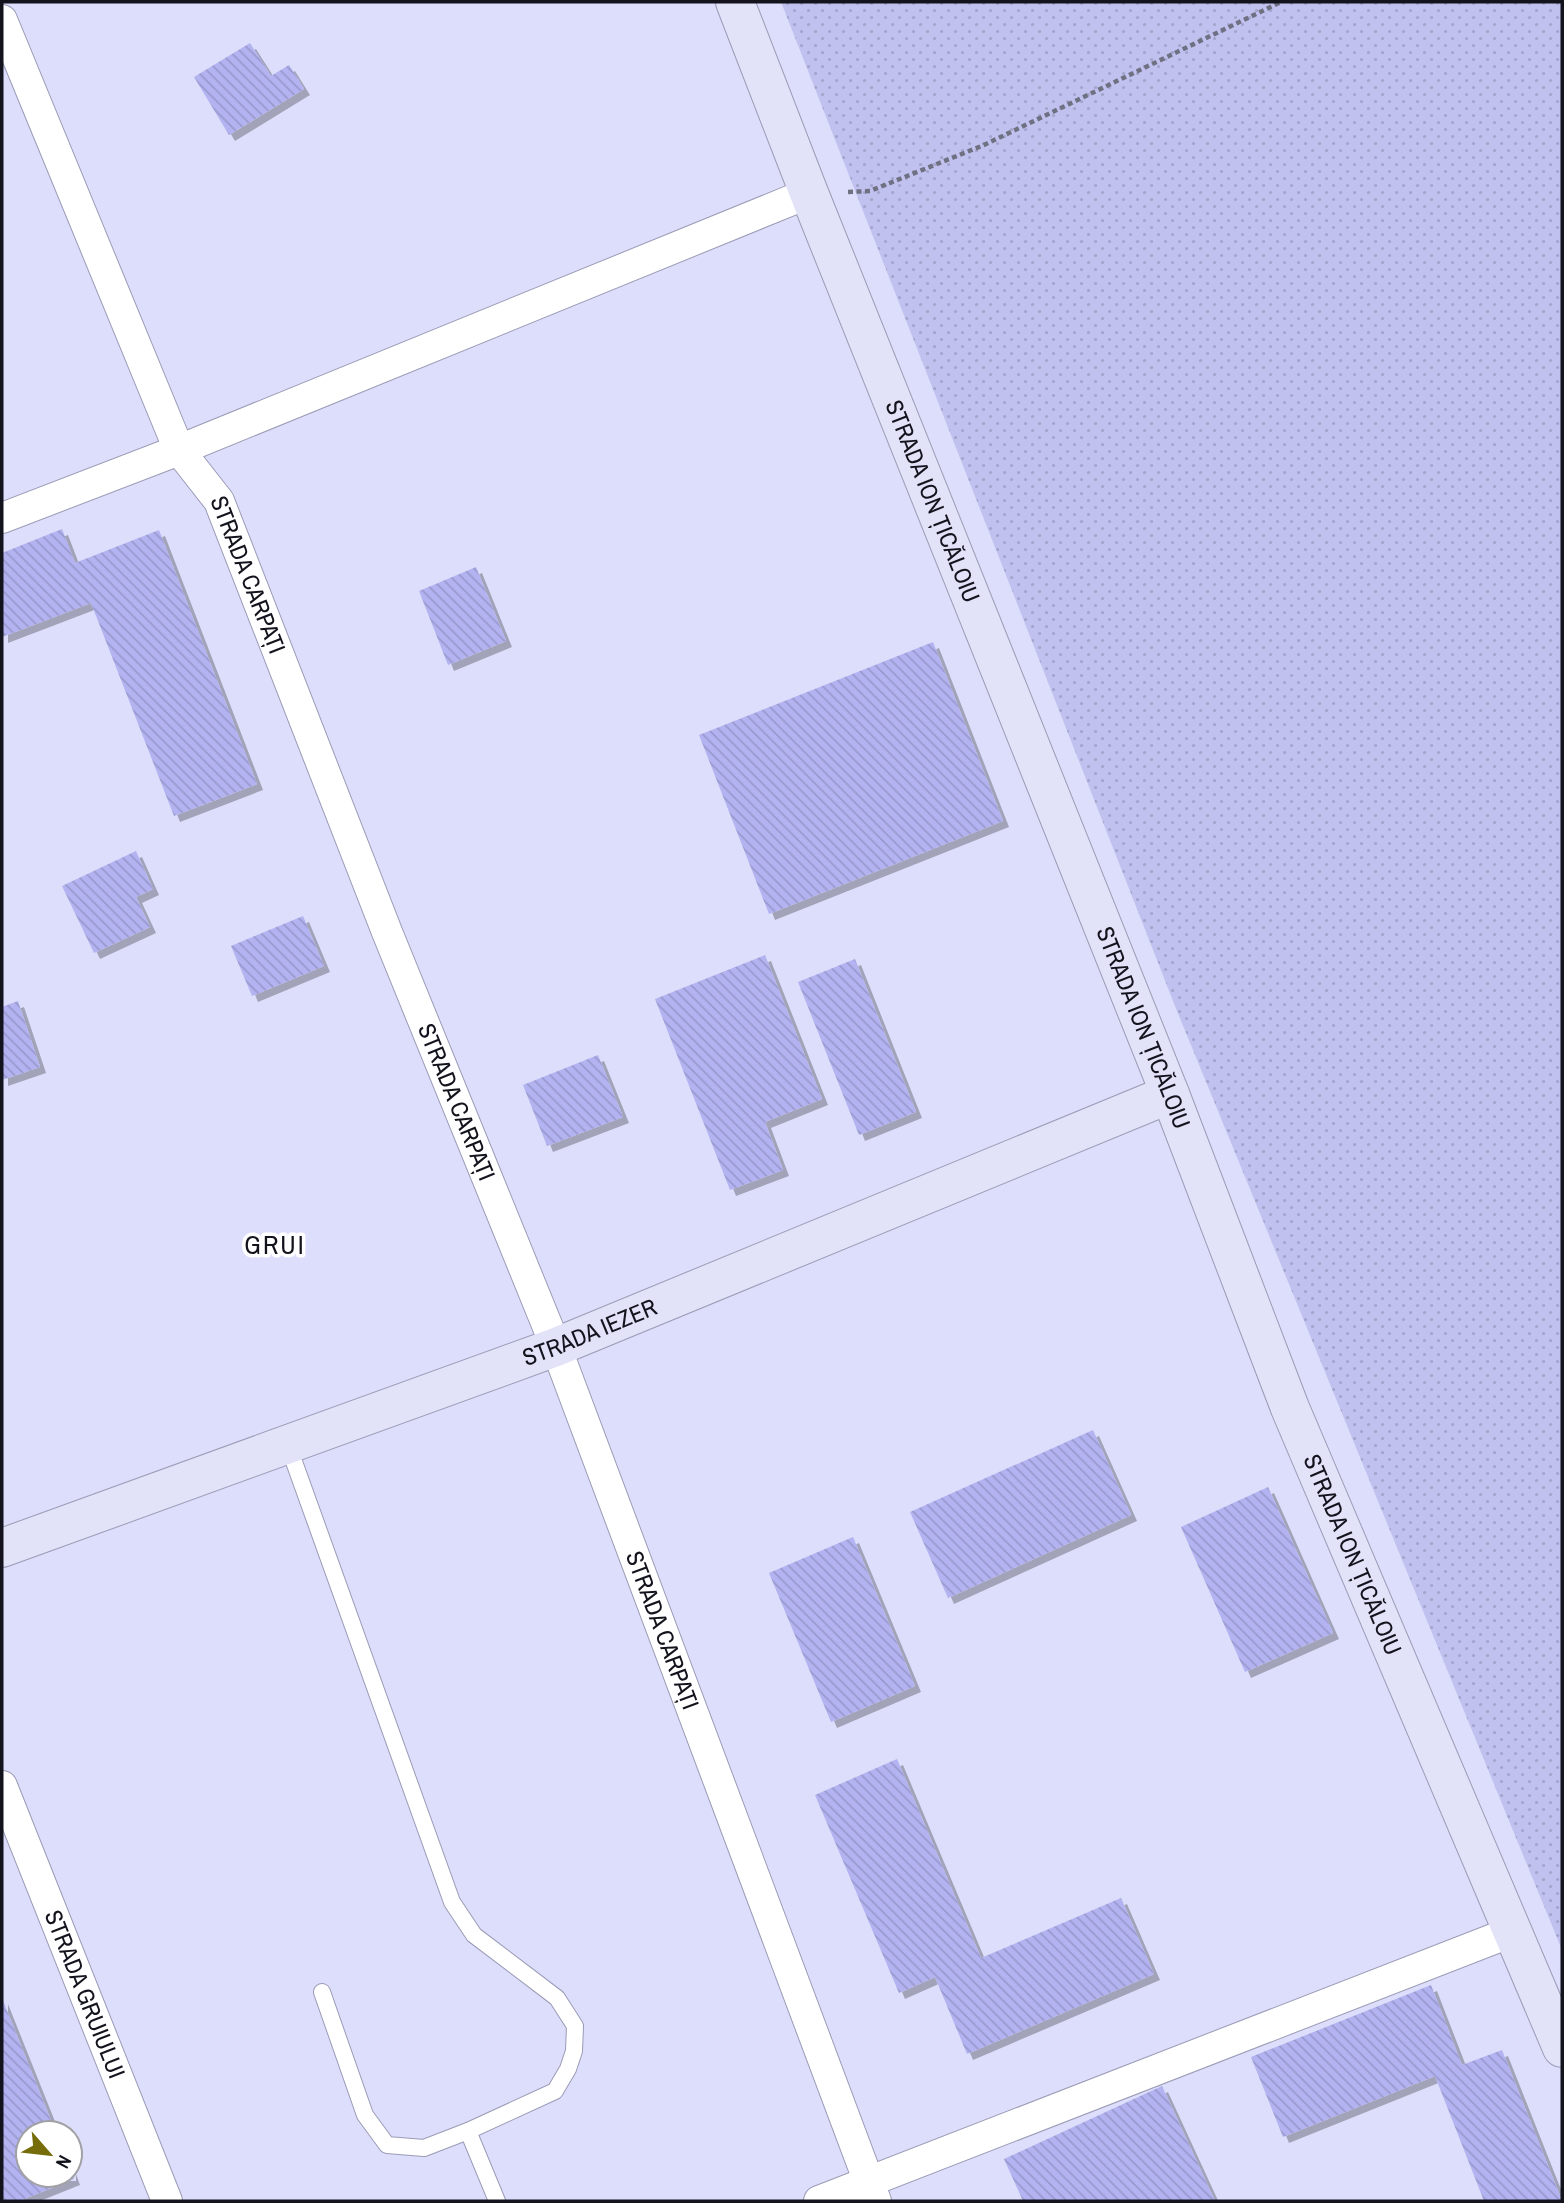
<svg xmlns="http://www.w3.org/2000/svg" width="1564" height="2203" viewBox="0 0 1564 2203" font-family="'Archivo Narrow',sans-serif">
<defs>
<pattern id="grass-dots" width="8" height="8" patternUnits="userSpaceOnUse" patternTransform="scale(1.75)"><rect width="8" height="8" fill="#c0c1ef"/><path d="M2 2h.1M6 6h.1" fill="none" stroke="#a4a5cc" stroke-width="1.8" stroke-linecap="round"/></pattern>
<pattern id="building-back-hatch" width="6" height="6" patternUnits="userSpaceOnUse" patternTransform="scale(1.75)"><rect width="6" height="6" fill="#b3b3f2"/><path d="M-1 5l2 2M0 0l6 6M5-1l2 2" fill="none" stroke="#9999cf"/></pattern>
<filter id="shadow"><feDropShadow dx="6" dy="6" stdDeviation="0" flood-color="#0004"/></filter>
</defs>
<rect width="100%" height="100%" fill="#dddefb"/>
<path fill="url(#grass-dots)" d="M781 2H1562V1950L1177 1011Z"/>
<g fill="url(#building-back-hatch)" filter="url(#shadow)">
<path d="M250 43 271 76 289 65 304 89 229 135 194 77Z"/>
<path d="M62 529 75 563 159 530 257 784 174 816 91 603 2 637V553Z"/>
<path d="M476 567 506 641 448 665 419 591Z"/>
<path d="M933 642 1003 821 769 914 699 735Z"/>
<path d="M136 851 153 889 136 897 150 927 94 953 62 886Z"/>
<path d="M303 916 324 966 252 996 231 946Z"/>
<path d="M765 955 822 1099 765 1122 783 1170 730 1190 655 999Z"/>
<path d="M855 959 916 1112 859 1135 798 982Z"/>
<path d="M18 1001 40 1067 2 1080V1007Z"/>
<path d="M598 1055 623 1117 547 1146 523 1085Z"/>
<path d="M1093 1430 1131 1515 948 1598 910 1512Z"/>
<path d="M1268 1487 1333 1633 1245 1672 1181 1527Z"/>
<path d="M853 1537 915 1686 831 1722 769 1573Z"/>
<path d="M897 1759 981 1958 1121 1898 1154 1974 967 2054 935 1977 899 1993 815 1795Z"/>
<path d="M1431 1985 1462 2065 1502 2050 1562 2201H1484L1435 2076 1283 2137 1251 2057Z"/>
<path d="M2 1998 56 2133H28V2175H70V2168L74 2179 19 2201H4L2 2195Z"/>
<path d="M1162 2086 1215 2201H1023L1004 2159Z"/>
</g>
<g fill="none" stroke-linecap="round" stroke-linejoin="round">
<defs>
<g id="lane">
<path d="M288 1445 452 1902 474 1935 557 1998 575 2026 574 2051 568 2069 555 2091 468 2131"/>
<path d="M322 1992 365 2115 387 2145 424 2148 468 2131 497 2201"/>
</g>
<g id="street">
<path id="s1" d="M2 20 179 450 219 501 387 932 556 1347 876 2201"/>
<path d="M2 518 179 450 809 193"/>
<path id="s2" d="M2 1786 167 2201"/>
<path d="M819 2201 1514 1931"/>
</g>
<g id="secondary">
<path id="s3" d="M735 2 809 193 1170 1094 1290 1408 1562 2048"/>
<path id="s4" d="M2 1548 556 1347 1170 1094"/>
</g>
</defs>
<use href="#lane" stroke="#9a9bb6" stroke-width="18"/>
<use href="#street" stroke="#9a9bb6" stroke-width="32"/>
<use href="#secondary" stroke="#9a9bb6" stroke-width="40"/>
<path stroke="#6f7082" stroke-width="4.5" stroke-dasharray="5 3.5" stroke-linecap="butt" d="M848 192 870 191 984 145 1281 2"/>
<use href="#lane" stroke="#fff" stroke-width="16"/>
<use href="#street" stroke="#fff" stroke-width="30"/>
<use href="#secondary" stroke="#e2e2f8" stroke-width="38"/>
</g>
<g text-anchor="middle" stroke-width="7" stroke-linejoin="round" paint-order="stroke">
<g font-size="24" fill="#13131d" stroke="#fff">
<text dy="8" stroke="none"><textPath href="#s3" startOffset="537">STRADA ION ȚICĂLOIU</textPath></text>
<text dy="8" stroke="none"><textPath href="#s1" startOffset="609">STRADA CARPAȚI</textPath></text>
<text dy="8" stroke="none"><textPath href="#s3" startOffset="1104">STRADA ION ȚICĂLOIU</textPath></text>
<text dy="8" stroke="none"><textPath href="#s1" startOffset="1176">STRADA CARPAȚI</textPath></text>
<text dy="8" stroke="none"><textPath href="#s4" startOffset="626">STRADA IEZER</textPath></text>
<text dy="8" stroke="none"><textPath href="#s3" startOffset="1671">STRADA ION ȚICĂLOIU</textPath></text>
<text dy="8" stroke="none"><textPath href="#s1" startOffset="1743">STRADA CARPAȚI</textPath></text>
<text dy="8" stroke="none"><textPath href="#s2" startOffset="224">STRADA GRUIULUI</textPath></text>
</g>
<g font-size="26" letter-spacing="2" fill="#13131d" stroke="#fff">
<text x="275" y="1254">GRUI</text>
</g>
</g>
<rect width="1564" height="2203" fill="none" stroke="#13131d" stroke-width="7"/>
<g transform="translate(49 2154) rotate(118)"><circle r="33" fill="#ffffff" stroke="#a1a1a5" stroke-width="2"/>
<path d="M0-5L12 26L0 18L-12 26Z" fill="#766d0a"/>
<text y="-10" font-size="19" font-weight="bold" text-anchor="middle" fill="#13131d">N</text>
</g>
</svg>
